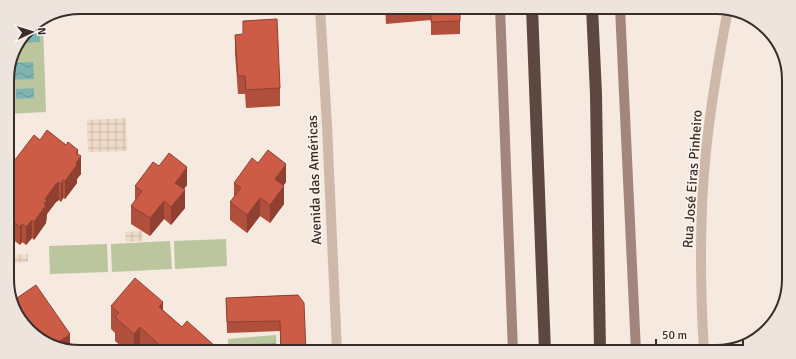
<svg xmlns="http://www.w3.org/2000/svg" width="796" height="359" viewBox="0 0 796 359" font-family="Signika,sans-serif">
<defs>
<pattern id="grass-tufts" width="24" height="20" patternUnits="userSpaceOnUse"><rect width="24" height="20" fill="#bbc59e"/><path d="M3 7l-1-3M5 7V3M7 7l1-3M15 17l-1-3M17 17v-4M19 17l1-3" fill="none" stroke="#99a081"/></pattern>
<pattern id="plaza-grid" width="8" height="8" patternUnits="userSpaceOnUse"><rect width="8" height="8" fill="#edd9c6"/><path d="M0 4h8M4 0v8" fill="none" stroke="#cba"/></pattern>
<pattern id="water-waves" width="16" height="10" patternUnits="userSpaceOnUse"><rect width="16" height="10" fill="#7db4b2"/><path d="M0 5q4-4 8 0t8 0" fill="none" stroke="#689391"/></pattern>
</defs>
<rect width="100%" height="100%" fill="#f5e9e0"/>
<path fill="url(#grass-tufts)" d="M80 7H233L60 15Z"/>
<g fill="#bbc59e">
<path d="M43 26 46 112 7 114V75L15 48 31 27Z"/>
<path d="M226 239 227 266 175 269 174 241Z"/>
<path d="M170 241 172 269 112 272 111 244Z"/>
<path d="M107 244 108 272 50 274 49 246Z"/>
<path d="M276 335 277 352H228V339Z"/>
</g>
<g fill="url(#plaza-grid)">
<path d="M126 118 127 151 88 152 87 120Z"/>
<path d="M142 231 143 241 126 242 125 232Z"/>
<path d="M28 254V262L8 263V255Z"/>
</g>
<g fill="url(#water-waves)">
<path d="M28 30H40V42L18 43Z"/>
<path d="M33 62 34 79 8 80 9 105 7 106V75L10 63Z"/>
<path d="M34 88V98L16 99V89Z"/>
<path d="M275 343 276 352H234V345Z"/>
</g>
<g fill="none" stroke-linecap="round" stroke-linejoin="round">
<g stroke="#ceb8aa" stroke-width="10">
<path d="M320 7 327 126 337 352"/>
<path d="M350 7V9"/>
<path d="M704 352C700 285 699 218 706 151 711 103 719 56 728 9"/>
</g>
<g stroke="#a2867b" stroke-width="10">
<path d="M500 7 513 352"/>
<path d="M620 7 636 352"/>
</g>
<g stroke="#5d4741" stroke-width="12">
<path d="M532 7 545 352"/>
<path d="M592 7 596 94 600 352"/>
</g>
</g>
<g fill="#b04f3c">
<path d="M385 7H460V34L431 35V20L386 24Z"/>
<path d="M243 21 280 88V106L246 108 245 94H238L235 53V35L243 34Z"/>
<path d="M40 140 78 154 81 174 77 179V183L65 199 63 198 61 202 59 200 56 202 47 214 46 223 34 240 32 238 26 245 22 242 20 245 8 236V169Z"/>
<path d="M258 163 286 182 283 186 284 204 270 223 260 216 247 233 230 220V202L234 197V183Z"/>
<path d="M159 166 187 185 184 189 185 208 171 225 164 219 150 236 131 224V206L135 201V186Z"/>
<path d="M298 295 306 352H280V331L227 333 226 298Z"/>
<path d="M111 306 163 310 182 327 216 352H141L140 351 139 352H128L115 341V333L111 329Z"/>
</g>
<g fill="#904031">
<path d="M78 150V160L81 156V174L77 179V183L65 199V181L76 153Z"/>
<path d="M286 164V182L275 197V179Z"/>
<path d="M187 167V185L175 201V183Z"/>
<path d="M63 180V198L61 202V184Z"/>
<path d="M59 182V200L56 202 47 214 46 223 34 240V222L44 204 45 199 56 184Z"/>
<path d="M284 186V204L270 223V205Z"/>
<path d="M185 190V208L171 225V207Z"/>
<path d="M260 198V216L247 233V215Z"/>
<path d="M164 201V219L150 236V218Z"/>
<path d="M32 220V238L26 245V227Z"/>
<path d="M22 224V242L20 245V227Z"/>
<path d="M163 302V326L159 307Z"/>
<path d="M140 327V351L139 352H134V334Z"/>
<path d="M70 334V350L52 346Z"/>
<path d="M216 347V352H212Z"/>
</g>
<g fill="#cd5c46" stroke="#904031">
<path d="M386 7H423L386 11Z"/>
<path d="M431 7H460V21L431 22Z"/>
<path d="M277 19 280 88 246 90 245 76H238L235 35 243 34V21Z"/>
<path d="M47 130 66 145 68 142 78 150 76 153 81 156 76 163 77 165 65 181 63 180 61 184 59 182 56 184 45 199 47 200 44 204 46 205 34 222 32 220 26 227 22 224 20 227 8 218V215L9 214 8 213V169L34 135 40 140Z"/>
<path d="M268 150 286 164 275 179 284 186 270 205 260 198 247 215 230 202 241 188 234 183 252 158 258 163Z"/>
<path d="M169 153 187 167 175 183 185 190 171 207 164 201 150 218 131 206 142 191 135 186 153 162 159 166Z"/>
<path d="M135 278 163 302 159 307 182 327 187 321 216 347 212 352H163L165 350 140 327 134 334 115 317 119 313 111 306Z"/>
<path d="M36 285 70 334 52 346 22 324 11 298 13 297 14 300Z"/>
<path d="M298 295 304 303 306 352H281L280 321 227 322 226 298Z"/>
</g>
<g text-anchor="middle" stroke-width="3.5" stroke-linejoin="round" paint-order="stroke">
<g font-size="14" fill="#3b2e2a" stroke="#fbf4ed">
<text transform="translate(692 179) rotate(-86)" y="5">Rua José Eiras Pinheiro</text>
<text transform="translate(314 180) rotate(-92)" y="5">Avenida das Américas</text>
</g>
</g>
<path d="M0 0H796V359H0ZM80 14H716A66 66 0 0 1 782 80V279A66 66 0 0 1 716 345H80A66 66 0 0 1 14 279V80A66 66 0 0 1 80 14Z" fill="#ece4dd" fill-rule="evenodd"/>
<path fill="none" stroke="#3b2e2a" stroke-width="2" d="M80 14H716A66 66 0 0 1 782 80V279A66 66 0 0 1 716 345H80A66 66 0 0 1 14 279V80A66 66 0 0 1 80 14Z"/>
<g transform="translate(32 32) rotate(86)" stroke="#fbf4ed" stroke-width="3" paint-order="stroke">
<path d="M0-3L7 15L0 10L-7 15Z" fill="#3b2e2a"/>
<text y="-6" font-size="11" font-weight="bold" text-anchor="middle" fill="#3b2e2a">N</text>
</g>
<path d="M656 339v6h87v-6" fill="none" stroke="#3b2e2a" stroke-width="2"/>
<text x="662" y="339" font-size="12" fill="#3b2e2a" stroke="#fbf4ed" stroke-width="3" paint-order="stroke">50 m</text>
</svg>
